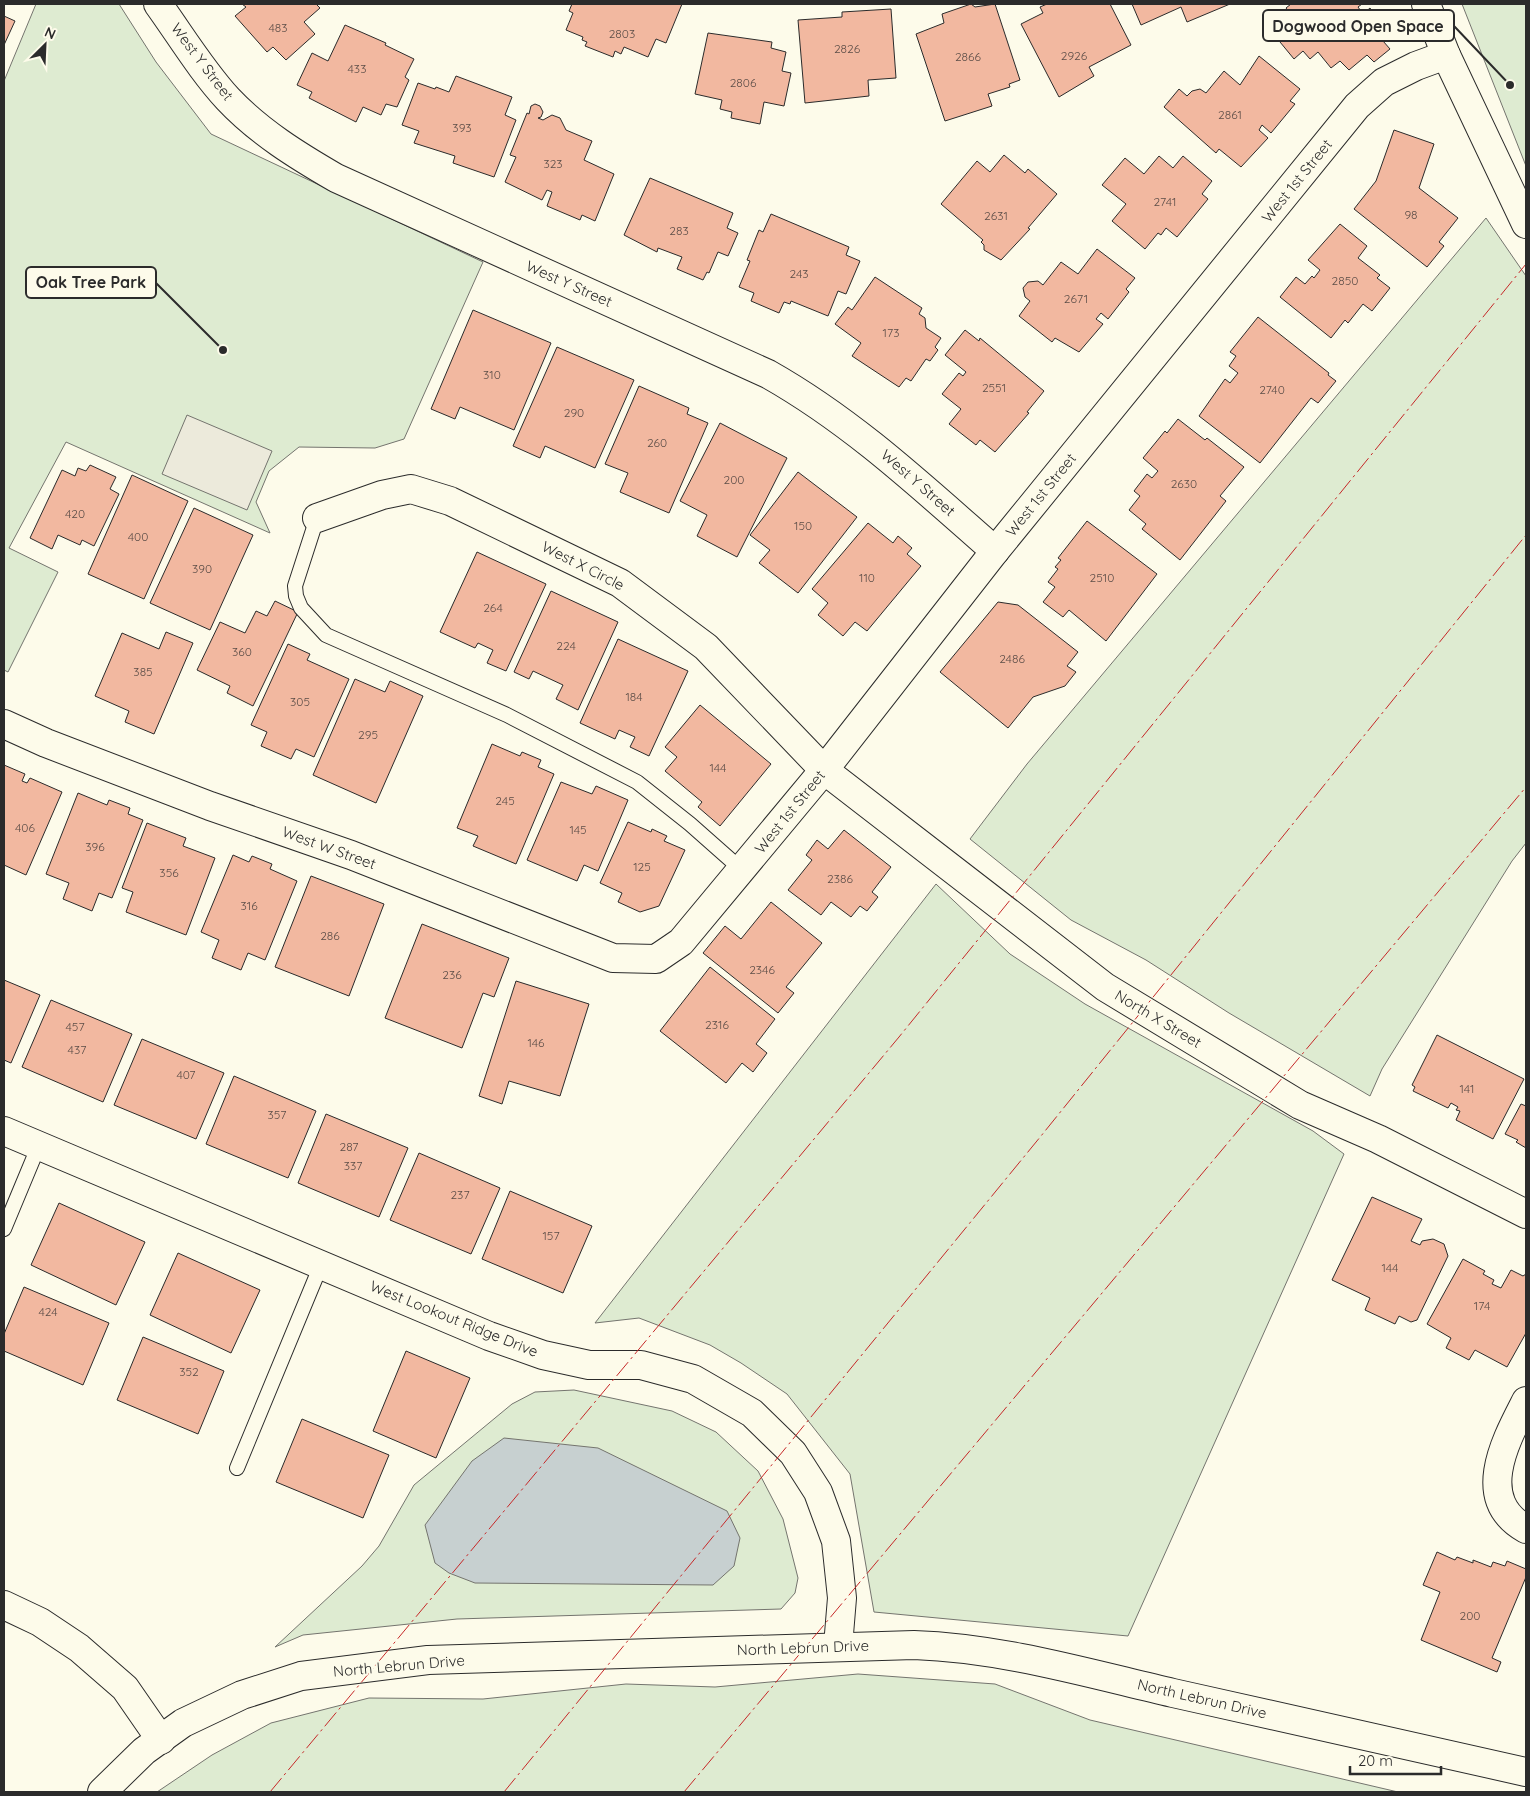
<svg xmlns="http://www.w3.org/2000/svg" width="1530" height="1796" viewBox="0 0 1530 1796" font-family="Quicksand,sans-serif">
<rect width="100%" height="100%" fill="#fdfbea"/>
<g fill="#deebd1" stroke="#74746e">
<path d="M36 4H119L156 62 211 134 483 262 404 439 375 448 299 447 269 471 256 502 270 533 66 442 9 548 58 572 8 672 4 670V81Z"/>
<path d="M1462 4H1526V166Z"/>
<path d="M1486 218 1526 276V843L1512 861 1382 1069 1370 1096 1229 1013 1146 960 1071 920 970 839 1027 764Z"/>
<path d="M936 884 1010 954 1085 1004 1313 1131 1344 1154 1128 1636 874 1612 850 1474 787 1394 741 1363 710 1345 639 1318 595 1323Z"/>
<path d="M574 1390 672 1411 716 1432 758 1471 783 1519 798 1578 795 1593 781 1609 457 1619 303 1635 275 1647 362 1566 379 1546 414 1485 512 1404 535 1392Z"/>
<path d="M858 1674 995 1684 1090 1720 1398 1792H157L212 1755 271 1723 369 1698 483 1699 626 1684 715 1687Z"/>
</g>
<path fill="#eceadb" stroke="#74746e" d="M187 415 272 451 247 510 162 474Z"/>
<path fill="#c7d0d0" stroke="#74746e" d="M504 1438 598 1448 727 1511 740 1538 734 1566 713 1585 475 1583 449 1573 435 1563 425 1525 472 1461Z"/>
<g fill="#f2b8a0" stroke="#2b2b2b">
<path d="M242 4H316L320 8 304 22 315 34 286 60 273 47 267 52 235 16 246 7Z"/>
<path d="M572 4H682L666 43 656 39 648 57 624 47 621 54 615 51 613 57 585 46 587 42 582 40 583 37 566 30 573 13 569 11Z"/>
<path d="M971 4 975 7 995 4 1020 80 1009 84 1010 87 988 94 992 106 945 121 916 34 944 23 942 14Z"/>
<path d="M1047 4H1110L1131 45 1089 67 1094 76 1059 97 1021 24 1043 13 1040 7Z"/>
<path d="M1132 4H1230L1187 22 1181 7 1141 25Z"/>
<path d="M1291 4H1362L1358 7 1363 14 1370 8 1384 27 1376 33 1390 49 1374 62 1367 55 1349 70 1340 61 1331 68 1318 52 1310 59 1303 51 1294 59 1266 25 1280 13 1284 18 1290 13 1286 8Z"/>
<path d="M891 9 896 78 868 80 869 96 805 103 798 20 842 17V12Z"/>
<path d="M4 16 15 21 4 45Z"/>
<path d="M345 25 386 43 385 45 414 59 405 77 409 80 397 107 386 104 381 115 363 107 356 122 309 98 312 92 297 85 312 53 328 61Z"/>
<path d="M708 33 772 42 771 48 786 52 782 71 791 73 784 106 764 102 760 124 731 118 732 112 720 109 722 100 695 94Z"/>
<path d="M1259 56 1300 89 1290 101 1295 104 1271 133 1262 125 1259 130 1268 138 1241 167 1219 149 1216 153 1164 107 1179 89 1187 96 1192 91 1200 89 1206 93 1224 71 1240 85Z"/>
<path d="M456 76 512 97 505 115 516 120 494 177 453 163 455 156 414 143 419 131 402 125 418 83 435 89 436 87 449 92Z"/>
<path d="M535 104 540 106 543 112 541 117 538 118 543 120 552 115 560 118 566 130 592 141 584 160 614 174 595 221 582 215 580 220 547 206 552 192 547 190 542 200 505 182 516 157 510 155 527 113 529 114 531 106Z"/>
<path d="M1394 130 1434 144 1419 188 1458 218 1439 242 1444 246 1427 267 1354 209 1376 181Z"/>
<path d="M1004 155 1025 173 1028 169 1057 194 1028 228 1030 229 1001 260 984 250V245L981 242 983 240 941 204 977 161 990 172Z"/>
<path d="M1159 156 1173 168 1183 156 1212 181 1202 194 1208 199 1177 237 1166 228 1161 235 1158 233 1145 249 1112 221 1126 204 1102 185 1125 158 1144 174Z"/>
<path d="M650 178 733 213 727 228 738 233 728 256 718 252 709 273 707 272 703 280 677 269 682 257 658 248 657 252 624 235Z"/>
<path d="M771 214 849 247 846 255 860 261 846 294 838 291 828 316 791 301 790 304 784 302 779 313 751 301 754 293 739 287 750 261 747 260 759 230 763 232Z"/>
<path d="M1340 224 1367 246 1358 258 1380 275 1377 278 1390 288 1372 311 1363 304 1348 323 1345 320 1331 338 1280 297 1296 277 1305 284 1312 276 1314 278 1320 270 1308 260Z"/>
<path d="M1097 249 1135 278 1126 289 1129 292 1108 319 1101 313 1096 319 1103 324 1079 352 1055 338 1052 342 1019 316 1030 301 1025 297 1023 288 1028 282 1038 281 1043 285 1061 262 1078 274Z"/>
<path d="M875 277 922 308 919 314 925 318 926 328 941 338 935 347 938 350 930 361 926 359 911 381 906 378 899 387 852 356 861 343 835 324 848 307 852 310Z"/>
<path d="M473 310 551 343 514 430 460 407 455 419 431 409Z"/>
<path d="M1258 317 1329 373 1328 375 1336 381 1318 403 1311 398 1260 463 1199 416 1225 379 1230 383 1238 373 1229 366 1236 356 1230 352Z"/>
<path d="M965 330 979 341 980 338 1044 391 1027 412 1029 413 995 452 980 440 976 445 949 424 961 409 942 394 959 373 963 376 966 372 945 355Z"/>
<path d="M557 347 634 380 595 468 545 446 540 458 513 446Z"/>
<path d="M639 386 689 408 687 414 708 423 669 513 620 492 628 473 605 464Z"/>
<path d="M1178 419 1205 440 1207 438 1244 467 1220 496 1226 501 1180 560 1142 529 1146 524 1129 510 1140 496 1134 491 1147 474 1152 478 1158 471 1143 458 1165 431 1167 433Z"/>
<path d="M720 423 787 458 737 557 697 536 707 515 680 501Z"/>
<path d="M90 465 116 477 110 489 119 494 94 546 82 540 80 545 58 535 52 549 30 538 62 470 75 476 78 468 86 471Z"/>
<path d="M798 472 857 517 798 593 759 563 770 550 750 535Z"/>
<path d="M132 475 188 501 144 599 88 574Z"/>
<path d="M194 508 253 535 210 630 150 603Z"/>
<path d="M1087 521 1157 574 1106 641 1069 610 1063 617 1043 602 1055 587 1048 582 1058 569 1055 567 1061 560 1058 558Z"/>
<path d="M868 523 893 543 898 536 912 548 907 554 921 566 867 631 855 622 843 636 818 615 828 603 812 589Z"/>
<path d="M477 552 546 584 506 671 487 663 493 650 478 643 475 648 440 632Z"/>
<path d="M551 591 618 622 578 710 556 699 563 685 533 671 529 679 514 672Z"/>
<path d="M275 601 298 612 253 706 227 693 230 686 197 670 220 622 245 633 256 611 267 616Z"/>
<path d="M998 602 1018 605 1078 652 1067 666 1076 672 1065 686 1033 697 1008 728 940 672Z"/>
<path d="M166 632 193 643 154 734 125 722 129 711 95 696 122 633 159 649Z"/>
<path d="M618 639 688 671 649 756 630 747 635 737 619 730 615 739 580 723Z"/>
<path d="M288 644 310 654 307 660 349 679 314 757 296 749 291 759 261 746 267 732 251 725Z"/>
<path d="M355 679 385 692 390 681 423 696 376 803 313 775Z"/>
<path d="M700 705 771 764 720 826 698 807 702 802 665 771 677 757 665 747Z"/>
<path d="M492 744 520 756 522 752 541 760 538 767 554 774 516 864 473 846 478 836 457 828Z"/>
<path d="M4 765 25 774 22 781 27 783 30 778 62 792 26 875 4 865Z"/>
<path d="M561 782 592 794 596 786 628 800 598 871 584 865 577 881 527 860Z"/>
<path d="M78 793 107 805 109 800 130 808 128 814 143 820 112 898 99 893 92 911 63 899 69 883 46 874Z"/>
<path d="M628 822 651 832 652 829 667 836 664 841 685 850 659 906 640 912 618 902 622 893 600 883Z"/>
<path d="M147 823 186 838 183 846 215 858 186 935 126 912 133 892 122 888Z"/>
<path d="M844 830 891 867 872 892 878 897 867 911 860 906 851 917 831 902 821 915 788 890 812 860 806 855 817 840 828 849Z"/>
<path d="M233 855 249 862 252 856 272 864 270 869 297 881 265 960 248 953 241 970 212 958 219 940 201 932Z"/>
<path d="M311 876 384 904 349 996 275 967Z"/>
<path d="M771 902 822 943 786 987 794 993 778 1013 703 953 725 926 741 939Z"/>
<path d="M422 924 509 958 494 997 483 993 462 1048 385 1018Z"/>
<path d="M710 967 775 1019 756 1044 767 1053 753 1072 742 1063 726 1083 660 1031Z"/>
<path d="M4 980 40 995 11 1063 4 1060Z"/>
<path d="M516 981 589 1004 560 1096 509 1081 502 1104 479 1096Z"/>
<path d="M51 1000 132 1034 103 1102 22 1067Z"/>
<path d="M1437 1035 1524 1079 1493 1139 1456 1120 1460 1111 1456 1110 1458 1107 1451 1103 1448 1108 1413 1091 1415 1087 1412 1085Z"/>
<path d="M142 1039 224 1073 196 1139 114 1105Z"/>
<path d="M234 1076 316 1111 288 1178 206 1144Z"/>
<path d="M1521 1104 1526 1106V1148L1516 1142 1518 1140 1505 1134Z"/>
<path d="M326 1114 408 1148 379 1217 298 1183Z"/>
<path d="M419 1153 500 1188 471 1254 390 1220Z"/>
<path d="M510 1191 592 1226 563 1293 482 1259Z"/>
<path d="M1372 1197 1422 1219 1411 1241 1420 1245 1422 1241 1433 1239 1444 1244 1448 1256 1417 1320 1411 1322 1399 1316 1395 1324 1365 1310 1370 1298 1332 1280Z"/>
<path d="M59 1203 145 1242 116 1305 31 1265Z"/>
<path d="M178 1253 260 1290 231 1353 150 1315Z"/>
<path d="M1463 1259 1485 1271 1483 1274 1494 1280 1492 1284 1501 1288 1511 1270 1523 1276 1526 1274V1333L1507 1367 1475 1350 1469 1360 1446 1348 1451 1338 1427 1324Z"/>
<path d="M24 1287 109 1323 83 1385 4 1351V1334Z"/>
<path d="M143 1337 224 1371 198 1434 117 1400Z"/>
<path d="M406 1351 470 1378 436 1458 373 1431Z"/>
<path d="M302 1419 389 1455 363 1518 276 1482Z"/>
<path d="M1437 1552 1455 1560 1457 1557 1473 1563V1560L1491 1567 1493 1562 1505 1566 1507 1561 1526 1569V1577L1492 1658 1501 1662 1497 1672 1421 1640 1440 1592 1423 1585Z"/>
</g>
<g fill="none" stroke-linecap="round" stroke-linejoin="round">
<defs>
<g id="service">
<path d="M317 518 295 586 296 596 301 608 326 635 507 715 637 782 690 824 742 870"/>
<path d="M4 1229 39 1145"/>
<path d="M237 1468 321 1265"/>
</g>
<g id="minor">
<path d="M158 4C181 36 202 71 228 99 259 132 298 156 336 178L768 374C853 422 922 487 995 551"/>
<path d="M1426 4 1446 55 1526 224"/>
<path d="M317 518 382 495 411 489 450 501 620 583 706 647 824 770 1105 987 1300 1105 1378 1139 1526 1214"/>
<path d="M4 724 46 743 210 806 351 855 613 958 656 959 681 942 824 770 995 551 1357 106 1384 82 1416 66 1446 55"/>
<path d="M4 1131 489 1336 543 1355 589 1365H641L693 1379 752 1413 793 1453 818 1492 836 1541 842 1598 838 1646"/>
<path d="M1526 1401C1506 1440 1473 1499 1526 1529"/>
<path d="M4 1605 40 1622 79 1648 125 1688 161 1740"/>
</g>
<path id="tertiary" d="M102 1792 144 1751 183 1723 242 1695 301 1676 428 1660 914 1645C1002 1648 1087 1673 1173 1693 1290 1720 1408 1746 1526 1772"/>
</defs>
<use href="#service" stroke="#2b2b2b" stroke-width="16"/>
<use href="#minor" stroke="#2b2b2b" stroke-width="30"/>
<use href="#tertiary" stroke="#2b2b2b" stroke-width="30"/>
<use href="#service" stroke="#fdfbea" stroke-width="14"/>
<use href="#minor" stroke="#fdfbea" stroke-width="28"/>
<use href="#tertiary" stroke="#fdfbea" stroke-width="28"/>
<g stroke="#c62828" stroke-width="1" stroke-dasharray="18 4 2.5 4" stroke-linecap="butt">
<path d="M270 1792 899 1037 1526 264"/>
<path d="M504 1792 1041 1136 1526 535"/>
<path d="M684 1792 1526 787"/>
</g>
</g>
<g text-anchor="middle" stroke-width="4" stroke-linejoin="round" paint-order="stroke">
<g font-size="12" fill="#5d4e48">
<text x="278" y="32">483</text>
<text x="622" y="38">2803</text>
<text x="847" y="53">2826</text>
<text x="1074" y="60">2926</text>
<text x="968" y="61">2866</text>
<text x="357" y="73">433</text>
<text x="743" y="87">2806</text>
<text x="1230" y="119">2861</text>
<text x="462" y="132">393</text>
<text x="553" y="168">323</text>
<text x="1165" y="206">2741</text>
<text x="1411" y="219">98</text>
<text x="996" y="220">2631</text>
<text x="679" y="235">283</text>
<text x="799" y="278">243</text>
<text x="1345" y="285">2850</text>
<text x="1076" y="303">2671</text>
<text x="891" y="337">173</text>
<text x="492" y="379">310</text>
<text x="994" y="392">2551</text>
<text x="1272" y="394">2740</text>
<text x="574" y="417">290</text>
<text x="657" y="447">260</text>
<text x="734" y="484">200</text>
<text x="1184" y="488">2630</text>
<text x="75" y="518">420</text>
<text x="803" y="530">150</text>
<text x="138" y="541">400</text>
<text x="202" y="573">390</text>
<text x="867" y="582">110</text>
<text x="1102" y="582">2510</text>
<text x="493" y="612">264</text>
<text x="566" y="650">224</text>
<text x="242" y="656">360</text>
<text x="1012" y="663">2486</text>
<text x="143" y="676">385</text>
<text x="634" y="701">184</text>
<text x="300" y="706">305</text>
<text x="368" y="739">295</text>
<text x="718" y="772">144</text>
<text x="505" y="805">245</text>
<text x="25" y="832">406</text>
<text x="578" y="834">145</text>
<text x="95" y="851">396</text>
<text x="642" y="871">125</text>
<text x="169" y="877">356</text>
<text x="840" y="883">2386</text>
<text x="249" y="910">316</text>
<text x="330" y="940">286</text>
<text x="762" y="974">2346</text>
<text x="452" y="979">236</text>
<text x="717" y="1029">2316</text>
<text x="75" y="1031">457</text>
<text x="536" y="1047">146</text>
<text x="77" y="1054">437</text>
<text x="186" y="1079">407</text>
<text x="1467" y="1093">141</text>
<text x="277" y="1119">357</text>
<text x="349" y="1151">287</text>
<text x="353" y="1170">337</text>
<text x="460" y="1199">237</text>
<text x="551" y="1240">157</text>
<text x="1390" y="1272">144</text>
<text x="1482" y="1310">174</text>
<text x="48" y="1316">424</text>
<text x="189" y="1376">352</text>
<text x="1470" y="1620">200</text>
</g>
<g font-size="15" fill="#2b2b2b" stroke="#fdfbea">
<text transform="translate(202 62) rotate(53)" y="5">West Y Street</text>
<text transform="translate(1297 181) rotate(-51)" y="5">West 1st Street</text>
<text transform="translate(569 284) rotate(24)" y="5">West Y Street</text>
<text transform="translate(918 483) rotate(41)" y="5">West Y Street</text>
<text transform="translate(1041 495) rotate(-51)" y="5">West 1st Street</text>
<text transform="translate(583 566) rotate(27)" y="5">West X Circle</text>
<text transform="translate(790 812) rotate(-51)" y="5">West 1st Street</text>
<text transform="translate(329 848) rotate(20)" y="5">West W Street</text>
<text transform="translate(1158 1019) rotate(31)" y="5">North X Street</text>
<text transform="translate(454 1319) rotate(22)" y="5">West Lookout Ridge Drive</text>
<text transform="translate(803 1648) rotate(-2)" y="5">North Lebrun Drive</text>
<text transform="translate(399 1666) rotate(-5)" y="5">North Lebrun Drive</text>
<text transform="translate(1202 1699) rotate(13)" y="5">North Lebrun Drive</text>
</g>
</g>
<path fill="none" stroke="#2b2b2b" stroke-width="2" d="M1510 85L1454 26M223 350L156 283"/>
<g fill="#2b2b2b" stroke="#fdfbea" stroke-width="2">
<circle cx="1510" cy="85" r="5"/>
<circle cx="223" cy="350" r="5"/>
</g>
<g fill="#fdfbea" stroke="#2b2b2b" stroke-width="2">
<rect x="1263" y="10" width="191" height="31" rx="5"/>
<rect x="26" y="267" width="130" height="31" rx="5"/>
</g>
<g font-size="16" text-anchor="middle" font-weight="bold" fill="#2b2b2b">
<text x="1358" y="32">Dogwood Open Space</text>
<text x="91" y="288">Oak Tree Park</text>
</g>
<rect width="1530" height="1796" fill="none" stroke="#2b2b2b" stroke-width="10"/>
<g transform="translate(45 45) rotate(24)" stroke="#fdfbea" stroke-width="4" paint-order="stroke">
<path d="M0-4L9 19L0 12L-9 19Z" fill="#2b2b2b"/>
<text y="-8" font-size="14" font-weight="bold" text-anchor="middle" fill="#2b2b2b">N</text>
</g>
<path d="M1350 1766v8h91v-8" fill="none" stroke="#2b2b2b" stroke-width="2.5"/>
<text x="1358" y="1766" font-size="15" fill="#2b2b2b" stroke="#fdfbea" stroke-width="4" paint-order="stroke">20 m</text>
</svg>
